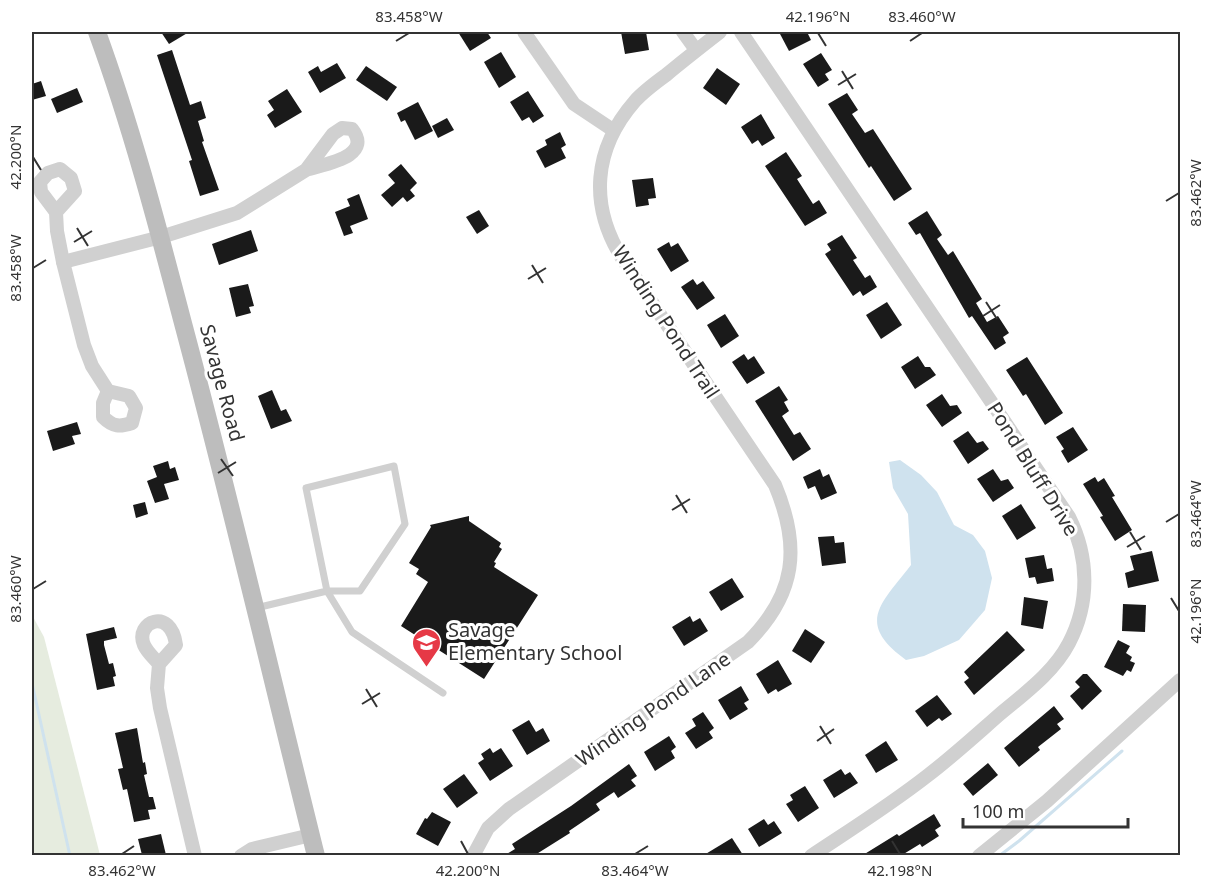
<svg xmlns="http://www.w3.org/2000/svg" width="1212" height="887" viewBox="0 0 1212 887" font-family="'Noto Sans',sans-serif">
<rect width="100%" height="100%" fill="#fff"/>
<path fill="#e6ecdf" d="M32 615 44 637 100 855H32Z"/>
<path fill="#cfe2ee" d="M900 460 921 475 937 492 954 525 973 535 985 551 992 578 985 610 959 640 924 656 906 660C855 623 881 604 911 565L908 514 893 488 889 462Z"/>
<g fill="none" stroke-linecap="round" stroke-linejoin="round">
<g stroke="#cfe2ee" stroke-width="3">
<path d="M32 683 70 856"/>
<path d="M999 856 1019 841 1122 751"/>
</g>
</g>
<g fill="#1a1a1a">
<path d="M161 32H189L169 44Z"/>
<path d="M458 32H487L491 38 470 51Z"/>
<path d="M621 32H646L649 50 625 54Z"/>
<path d="M779 32H807L811 40 789 51Z"/>
<path d="M172 50 190 105 201 101 206 118 198 121 204 141 202 142 219 190 200 196 189 161 192 160 157 55Z"/>
<path d="M501 52 516 77 499 88 484 62Z"/>
<path d="M821 53 832 70 825 74 829 80 818 87 803 64Z"/>
<path d="M337 63 346 78 320 93 308 72 318 66 321 72Z"/>
<path d="M366 66 397 87 387 101 356 80Z"/>
<path d="M717 68 740 84 726 105 703 88Z"/>
<path d="M41 81 46 96 32 100V84Z"/>
<path d="M77 88 83 102 57 113 51 99Z"/>
<path d="M287 89 302 112 275 128 267 115 274 110 268 101Z"/>
<path d="M528 91 544 116 533 123 529 117 522 121 510 102Z"/>
<path d="M847 93 858 110 852 114 865 133 873 129 912 189 894 201 871 166 869 168 828 104Z"/>
<path d="M418 102 433 131 415 140 405 120 401 122 397 113Z"/>
<path d="M761 114 775 138 762 146 758 140 752 144 741 127Z"/>
<path d="M447 118 454 130 438 138 432 126Z"/>
<path d="M560 132 566 145 561 148 566 158 545 168 536 151 547 145 545 140Z"/>
<path d="M786 152 802 176 797 179 813 204 819 200 827 213 805 226 765 166Z"/>
<path d="M401 164 417 183 410 190 415 196 407 202 403 197 392 207 381 195 395 183 388 175Z"/>
<path d="M653 178 656 198 648 199 649 205 636 207 632 180Z"/>
<path d="M359 194 368 219 350 226 353 233 344 236 335 212 350 206 347 199Z"/>
<path d="M479 210 489 226 477 234 466 217Z"/>
<path d="M927 211 942 235 937 239 948 255 953 251 982 299 976 303 987 322 998 316 1009 333 1003 337 1006 343 995 350 972 316 969 318 920 233 916 235 908 223Z"/>
<path d="M251 230 258 251 219 265 212 244Z"/>
<path d="M842 235 857 258 853 260 865 278 870 275 877 287 863 296 860 291 853 296 825 254 831 250 827 244Z"/>
<path d="M669 242 671 247 678 243 689 261 671 272 657 249Z"/>
<path d="M693 279 697 285 703 281 715 298 697 310 681 287Z"/>
<path d="M248 284 254 306 249 307 251 313 236 317 229 288Z"/>
<path d="M887 302 902 325 881 339 866 315Z"/>
<path d="M725 314 739 336 721 348 707 325Z"/>
<path d="M744 354 748 360 754 356 765 373 747 384 732 362Z"/>
<path d="M918 356 925 367H930L936 375 915 389 901 367Z"/>
<path d="M1027 357 1063 413 1045 425 1026 394 1023 396 1006 370Z"/>
<path d="M779 386 788 400 784 402 789 411 782 416 794 435 800 432 811 449 793 461 755 401Z"/>
<path d="M272 390 281 411 286 409 292 421 271 429 258 396Z"/>
<path d="M942 394 950 406 957 405 962 413 942 427 926 405Z"/>
<path d="M77 422 81 434 72 436 75 444 53 451 47 431Z"/>
<path d="M1073 427 1088 450 1068 463 1061 451 1064 449 1056 437Z"/>
<path d="M968 431 977 443 983 441 989 449 968 464 953 441Z"/>
<path d="M168 461 170 469 175 467 179 480 164 484 169 499 155 503 147 481 157 477 153 466Z"/>
<path d="M820 469 823 477 829 474 837 493 821 500 815 486 808 489 803 477Z"/>
<path d="M993 469 1001 481 1008 479 1014 488 993 502 977 479Z"/>
<path d="M1095 477 1098 482 1104 478 1115 496 1112 497 1132 530 1115 541 1100 517 1103 516 1083 484Z"/>
<path d="M145 502 148 514 136 518 133 505Z"/>
<path d="M1021 504 1036 528 1017 540 1002 516Z"/>
<path d="M469 516V521L501 543 499 547 502 549 494 562 496 563 494 567 538 595 484 679 401 626 428 582 416 574 419 569 409 563 431 527 430 525Z"/>
<path d="M834 536 835 543 844 542 846 563 822 566 818 537Z"/>
<path d="M1152 551 1159 581 1128 588 1125 573 1134 570 1130 556Z"/>
<path d="M1044 555 1047 569 1052 568 1054 581 1037 584 1035 577 1029 578 1025 558Z"/>
<path d="M732 578 744 597 721 611 709 592Z"/>
<path d="M1024 597 1048 601 1043 629 1021 625Z"/>
<path d="M1123 604 1146 605 1145 632 1122 631Z"/>
<path d="M690 616 693 622 700 618 708 631 684 646 672 627Z"/>
<path d="M114 627 117 638 104 641V645L109 664 113 663 116 676 113 677 115 686 97 690 86 634Z"/>
<path d="M805 629 825 642 811 663 792 651Z"/>
<path d="M1007 631 1025 650 974 695 964 682 969 678 964 672Z"/>
<path d="M1118 640 1130 646 1126 653 1132 657 1130 661 1135 663 1131 672 1127 670 1123 676 1104 667Z"/>
<path d="M778 660 792 684 778 692 776 689 768 694 756 674Z"/>
<path d="M1083 674H1087L1102 691 1082 710 1070 696 1080 687 1075 682Z"/>
<path d="M741 686 749 700 744 703 748 709 730 720 718 700Z"/>
<path d="M937 695 952 714 942 721 939 718 927 727 915 711Z"/>
<path d="M1054 706 1064 719 1057 724 1061 729 1038 747 1040 750 1019 767 1004 748Z"/>
<path d="M703 712 714 728 709 732 713 738 696 749 685 733 696 726 692 719Z"/>
<path d="M529 720 536 732 543 728 550 741 527 755 512 730Z"/>
<path d="M137 728 143 763 145 762 147 774 144 775 149 797H153L156 809 148 810 150 819 134 822 127 789 123 790 118 769 123 768 115 733Z"/>
<path d="M669 736 676 747 671 751 675 758 655 771 644 752Z"/>
<path d="M886 741 898 760 876 773 865 755Z"/>
<path d="M490 748 493 753 501 748 513 766 490 781 478 763 484 759 481 754Z"/>
<path d="M988 763 998 775 973 796 963 784Z"/>
<path d="M629 764 637 776 631 780 636 786 618 798 614 792 596 804 600 810 569 831 570 833 535 855H505L515 849 512 844 571 806Z"/>
<path d="M841 769 845 775 850 772 858 783 834 798 823 780Z"/>
<path d="M464 774 478 793 457 808 443 789Z"/>
<path d="M805 786 819 808 798 822 786 804 793 800 790 795Z"/>
<path d="M432 812 451 822 438 846 416 834 425 818 427 819Z"/>
<path d="M934 814 941 826 935 830 939 836 922 847 920 844 902 855H863L897 834 899 836Z"/>
<path d="M764 819 768 825 774 821 782 833 759 847 748 829Z"/>
<path d="M161 834 166 855H142L138 839Z"/>
<path d="M732 838 743 855H704Z"/>
</g>
<g fill="none" stroke-linecap="round" stroke-linejoin="round">
<path stroke="#d0d0d0" stroke-width="7" d="M256 608 327 591H360L405 524 394 466 306 488 327 591 352 632 443 693"/>
<g stroke="#d0d0d0" stroke-width="14">
<path d="M524 32 574 104 613 130"/>
<path d="M683 32 696 50"/>
<path d="M741 32 1069 517C1089 557 1090 603 1069 643 1054 672 1025 693 1000 714 976 735 952 757 927 776 890 805 850 830 811 856"/>
<path d="M56 212 75 191 71 178 60 169 48 173 40 182 41 192 56 212 57 231 63 262 84 345 92 366 108 391 103 403V417C113 427 120 427 132 423L136 408 129 396 108 391"/>
<path d="M63 262 161 237 237 213 306 170 333 134 342 128 352 129C374 157 324 164 306 170"/>
<path d="M159 664C154 658 147 652 144 645 134 622 171 606 176 645L159 664 157 688 160 708 195 856"/>
<path d="M241 856 252 849 311 835"/>
<path d="M473 856 488 828 509 809 748 642C796 594 801 547 775 485L622 258C589 205 593 149 635 101 644 91 655 83 666 75 684 60 702 46 720 32"/>
<path d="M979 856 1047 801 1180 680"/>
</g>
<path stroke="#bdbdbd" stroke-width="18" d="M97 32C132 128 158 228 184 327 231 503 272 679 316 856"/>
</g>
<path fill="none" stroke="#333" stroke-width="2" d="M818 33 826 46M396 41 409 33M910 41 922 33M842 71 853 89M838 85 856 74M33 157 41 170M1166 201 1179 193M77 228 88 246M74 242 92 231M532 265 543 283M33 268 46 260M528 279 546 268M986 302 997 319M983 316 1000 305M221 459 233 476M218 473 236 462M676 495 687 513M672 510 690 499M1166 522 1179 514M1130 532 1141 550M1127 547 1145 536M33 589 46 581M1171 598 1179 611M366 689 377 707M362 704 380 693M820 726 831 744M817 741 834 729M461 841 468 854M892 841 900 854M122 854 134 846M635 854 648 846"/>
<defs>
<symbol id="school-pin" viewBox="-11 -11 22 30"><path d="M0 17L-7.5 6A9.5 9.5 0 1 1 7.5 6Z" fill="#e63946" stroke="#fff"/><path d="M0-5L7-2L0 1L-7-2ZM-4 1L0 2.5L4 1V4Q0 6-4 4Z" fill="#fff"/></symbol>
</defs>
<g fill-rule="evenodd">
<use href="#school-pin" x="410" y="626" width="33" height="45"/>
</g>
<g text-anchor="middle" stroke-width="6" stroke-linejoin="round" paint-order="stroke">
<g font-size="20" fill="#333" stroke="#fff">
<text transform="translate(666 322) rotate(57)" y="7">Winding Pond Trail</text>
<text transform="translate(222 383) rotate(75)" y="7">Savage Road</text>
<text transform="translate(1033 469) rotate(58)" y="7">Pond Bluff Drive</text>
<text transform="translate(653 709) rotate(-35)" y="7">Winding Pond Lane</text>
</g>
<g font-size="20" fill="#333" stroke="#fff" text-anchor="start">
<text x="448" y="637">Savage<tspan x="448" dy="23">Elementary School</tspan></text>
</g>
</g>
<rect width="1212" height="887" fill="none" stroke="#ffffff" stroke-width="66"/>
<path d="M963 818v9h165v-9" fill="none" stroke="#333333" stroke-width="3"/>
<text x="972" y="818" font-size="18" fill="#333333" stroke="#ffffff" stroke-width="4.5" paint-order="stroke">100 m</text>
<rect x="33" y="33" width="1146" height="821" fill="none" stroke="#333" stroke-width="2"/>
<g font-size="15" text-anchor="middle" fill="#333">
<text x="409" y="22">83.458°W</text>
<text x="818" y="22">42.196°N</text>
<text x="922" y="22">83.460°W</text>
<text transform="translate(16 157) rotate(-90)" y="5">42.200°N</text>
<text transform="translate(1196 193) rotate(-90)" y="5">83.462°W</text>
<text transform="translate(16 268) rotate(-90)" y="5">83.458°W</text>
<text transform="translate(1196 514) rotate(-90)" y="5">83.464°W</text>
<text transform="translate(16 589) rotate(-90)" y="5">83.460°W</text>
<text transform="translate(1196 611) rotate(-90)" y="5">42.196°N</text>
<text x="122" y="876">83.462°W</text>
<text x="468" y="876">42.200°N</text>
<text x="635" y="876">83.464°W</text>
<text x="900" y="876">42.198°N</text>
</g>
</svg>
